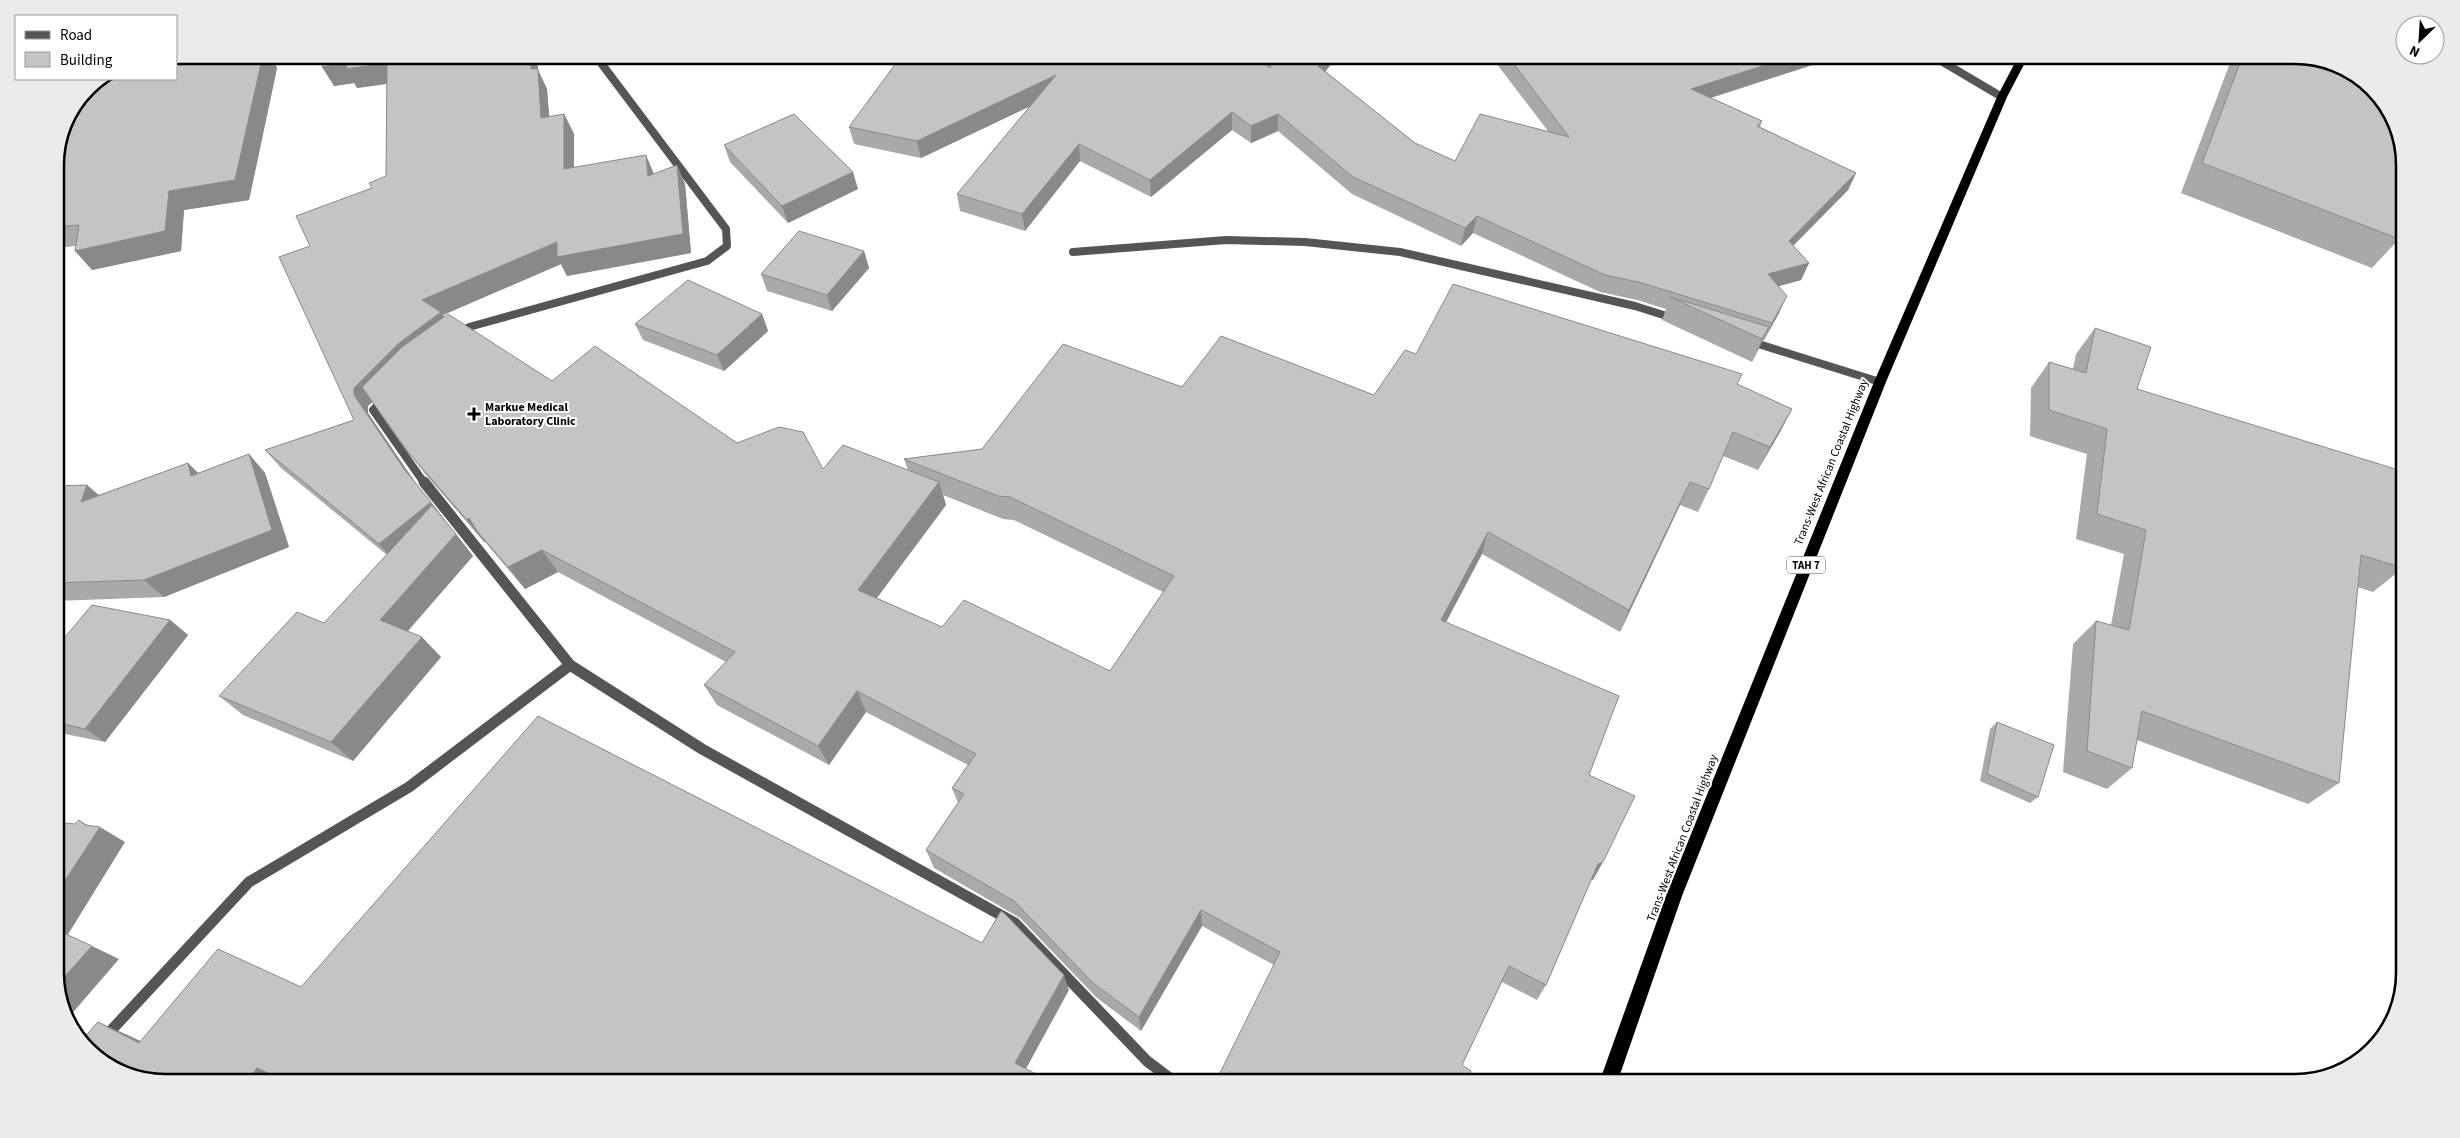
<svg xmlns="http://www.w3.org/2000/svg" width="2460" height="1138" viewBox="0 0 2460 1138" font-family="'Source Sans 3',sans-serif">
<rect width="100%" height="100%" fill="#fff"/>
<g fill="none" stroke-linecap="round" stroke-linejoin="round">
<g stroke="#555" stroke-width="8">
<path d="M1073 252 1226 240 1305 242 1400 252 1635 306 1676 319"/>
<path d="M459 335 469 327 707 261 727 246 726 229 595 55"/>
<path d="M1749 341 1880 382"/>
<path d="M385 398 373 410 425 484"/>
</g>
<g stroke="#555" stroke-width="11">
<path d="M424 482 570 665 702 749 1015 923 1147 1061 1176 1083"/>
<path d="M92 1051 249 882 409 787 570 665"/>
</g>
<path stroke="#555" stroke-width="8" d="M1931 55 2002 97"/>
<path fill="#000" fill-rule="evenodd" d="M2019 55H2029L2007 97 1886 382 1682 896 1617 1083H1599L1666 896 1874 382 1997 97Z"/>
</g>
<g fill="#a9a9a9" fill-rule="evenodd">
<path d="M195 55H269L277 68 249 200 184 210 181 251 92 270 76 246 55 248V158Z"/>
<path d="M325 55H537L538 70 547 89 549 117 564 114 574 134V168L654 174 677 165 685 184 691 253 567 276 561 264 443 315 444 317 552 381 737 443 823 469 908 470 904 459 982 449 1182 387 1374 395 1416 354 1738 385 1792 409 1780 432 1758 470 1723 456 1709 489 1698 512 1680 505 1620 632 1482 554 1446 622 1589 775 1593 880H1591L1546 985 1537 1000 1502 982 1462 1065 1465 1083H1218V1077L1274 965 1202 926 1141 1031 1097 998 1020 918 934 868 926 850 958 803 952 788 968 765 866 712 829 765 717 705 704 685 726 662 558 572 525 589 485 542V543L426 475 408 452 373 402 368 406V413L418 486 473 556 408 631 441 657 353 761 243 715 219 696 324 623 387 555 281 468 265 450 354 420 310 246 372 188 386 176 387 84 357 88 355 83 334 86ZM943 495 1003 519 1014 520 1163 592 1110 671 942 627 877 598 946 505Z"/>
<path d="M1255 55H1338L1325 71 1415 143 1455 161 1548 131 1490 55H1843L1711 98 1762 121 1760 127 1856 173 1848 190 1793 246 1809 263 1801 280 1779 286V313L1764 340H1763L1752 362 1662 320 1666 309 1637 300 1600 292 1473 233 1461 246 1352 194 1278 131 1251 143 1232 130 1151 197 1080 161 1025 231 960 211 957 194 1030 106 921 158 854 144 849 127 1258 60Z"/>
<path d="M2233 55H2295L2399 239 2372 268 2181 193Z"/>
<path d="M724 145 858 189 788 223 730 162Z"/>
<path d="M864 251 869 268 832 311 767 291 761 274Z"/>
<path d="M762 314 768 331 724 371 643 340 635 324Z"/>
<path d="M2095 328 2137 389 2403 568 2373 592 2357 587 2339 783 2308 804 2137 740 2132 768 2107 789 2063 772 2073 644 2096 621 2111 625 2124 554 2076 539 2087 454 2030 436 2031 388 2049 362 2073 369 2076 354Z"/>
<path d="M249 454 265 473 289 547 164 597 55 601V486L87 485 99 495 188 463 198 473Z"/>
<path d="M170 620 188 635 105 742 55 732V649Z"/>
<path d="M1997 722 2038 797 2030 803 1980 781 1990 729Z"/>
</g>
<g fill="#898989">
<path d="M263 55H269L277 68 249 200 184 210 181 251 92 270 75 251 169 191Z"/>
<path d="M530 55H537L538 70 547 89 551 137 541 118 531 69Z"/>
<path d="M1326 55H1338L1317 83 1318 66Z"/>
<path d="M1796 55H1843L1685 106 1691 89Z"/>
<path d="M347 63H387L399 82 357 88 354 83 334 86 322 67Z"/>
<path d="M1056 75 1058 93 921 158 917 141Z"/>
<path d="M1232 112V130L1151 197 1150 180Z"/>
<path d="M564 114 574 134V189L564 169Z"/>
<path d="M1278 114V131L1251 143V126Z"/>
<path d="M1079 144 1080 161 1025 231 1022 214Z"/>
<path d="M646 155 654 174 648 176Z"/>
<path d="M677 165 685 184 691 253 567 276 561 264 443 315 454 331 411 363 368 406V413L418 487 404 469 354 395V388L422 300Z"/>
<path d="M853 172 858 189 788 223 782 206Z"/>
<path d="M1856 173 1848 190 1781 258 1789 241Z"/>
<path d="M1477 216 1473 233 1461 246 1465 228Z"/>
<path d="M864 251 869 268 832 311 827 295Z"/>
<path d="M1809 263 1801 280 1761 291 1768 274Z"/>
<path d="M1787 296 1779 313 1764 340 1772 323Z"/>
<path d="M762 314 768 331 724 371 717 355Z"/>
<path d="M1769 327 1758 350 1752 362 1762 339Z"/>
<path d="M1792 409 1780 432 1758 470 1770 447Z"/>
<path d="M249 454 265 473 289 547 164 597 144 580Z"/>
<path d="M188 463 206 481 191 476Z"/>
<path d="M939 482 946 505 867 611 858 590Z"/>
<path d="M1690 482 1680 505 1620 632 1629 610Z"/>
<path d="M87 485 107 503 81 502Z"/>
<path d="M431 502 445 520 394 561 379 544Z"/>
<path d="M469 518 477 531 485 542V543L467 520Z"/>
<path d="M1488 532 1482 554 1436 641 1441 620Z"/>
<path d="M456 534 473 556 399 641 380 620Z"/>
<path d="M542 550 558 572 525 589 508 567Z"/>
<path d="M170 620 188 635 105 742 85 729Z"/>
<path d="M422 637 441 657 353 761 331 742Z"/>
<path d="M857 691 866 712 829 765 818 746Z"/>
<path d="M79 820 97 831 100 827 125 842 67 936 55 930V896L85 825Z"/>
<path d="M1603 862 1593 880 1588 881 1598 864Z"/>
<path d="M1201 910 1202 926 1141 1031 1139 1017Z"/>
<path d="M92 946 119 959 69 1017 57 985Z"/>
<path d="M1064 975 1069 990 1022 1076 1015 1063Z"/>
<path d="M98 1022 130 1036 171 1056 139 1043Z"/>
<path d="M257 1068 285 1081 284 1083H245Z"/>
</g>
<g fill="#c4c4c4" stroke="#898989">
<path d="M195 55H263L235 180 169 191 165 231 75 251 79 225 55 227V158L63 123 87 87 100 79H176V57Z"/>
<path d="M325 55H530L531 69H538L541 118 564 114V169L646 155 648 176 677 165 683 234 557 257V242L422 300 441 312 398 344 354 388V395L404 469 431 502 379 544 265 450 354 420 279 257 310 246 296 216 372 188 369 183 386 176 387 63 346 69 347 63 322 67Z"/>
<path d="M902 55H1250L1271 68 1264 55H1326L1318 66 1415 143 1455 161 1480 114 1569 137 1507 55H1796L1691 89 1762 121 1757 126 1856 173 1789 241 1809 263 1768 274 1787 296 1772 323 1642 283 1605 275 1477 216 1465 228 1353 177 1278 114 1251 126 1232 112 1150 180 1079 144 1022 214 957 194 1056 75 917 141 849 127Z"/>
<path d="M2243 55H2295L2337 63 2386 104 2405 158V212L2399 239 2202 163Z"/>
<path d="M794 114 853 172 782 206 724 145Z"/>
<path d="M799 231 864 251 827 295 761 274Z"/>
<path d="M688 280 762 314 717 355 635 324Z"/>
<path d="M1453 284 1742 374 1737 384 1792 409 1770 447 1733 432 1709 489 1690 482 1629 610 1488 532 1441 620 1619 696 1589 775 1635 796 1603 862 1598 864 1546 985 1509 966 1462 1065 1471 1071 1465 1083H1226L1218 1077 1280 952 1201 910 1139 1017 1093 983 1014 901 926 850 964 794 952 788 976 754 857 691 818 746 704 685 735 652 542 550 508 567 477 531 469 518 467 520 408 452 362 387 402 347 448 314 552 381 595 346 737 443 779 427 803 432 823 469 843 445 939 482 858 590 942 627 964 600 1110 671 1174 576 1010 497 998 496 904 459 982 449 1063 344 1182 387 1221 336 1374 395 1405 350 1416 354Z"/>
<path d="M1670 297 1769 327 1762 339Z"/>
<path d="M2095 328 2151 347 2137 389 2405 472V547L2403 568 2361 555 2339 783 2142 711 2132 768 2087 751 2096 621 2129 630 2146 530 2097 514 2107 429 2049 410V362L2086 373Z"/>
<path d="M249 454 272 530 144 580 55 583V486L87 485 81 502 188 463 191 476Z"/>
<path d="M432 505 456 534 380 620 422 637 331 742 219 696 297 612 324 623Z"/>
<path d="M92 605 170 620 85 729 55 722V649Z"/>
<path d="M538 716 982 943 1001 911 1004 913 1064 975 1015 1063 1053 1083H289L257 1068 245 1083H165L123 1075 80 1042 98 1022 139 1043 218 949 301 987Z"/>
<path d="M1997 722 2054 745 2038 797 1987 774Z"/>
<path d="M79 820 85 825 100 827 55 896V822L75 824Z"/>
<path d="M55 929 92 946 57 985 55 981Z"/>
</g>
<path fill="#000" stroke="#fff" stroke-width="2" d="M471.5 406.5h5v5h5v5h-5v5h-5v-5h-5v-5h5z"/>
<g text-anchor="middle" stroke-width="4" stroke-linejoin="round" paint-order="stroke">
<rect fill="#fff" stroke="#4c4c4c" stroke-width="1" x="1787" y="556.5" width="38" height="17" rx="4"/>
<g font-size="11" font-weight="bold" fill="#000">
<text x="1806" y="569">TAH 7</text>
</g>
<g font-size="12" font-weight="bold" fill="#000" stroke="#fff" text-anchor="start">
<text x="485" y="411">Markue Medical<tspan x="485" dy="14">Laboratory Clinic</tspan></text>
</g>
<g font-size="12" fill="#000" stroke="#fff">
<text transform="translate(1831 462) rotate(-68)" y="4">Trans-West African Coastal Highway</text>
<text transform="translate(1682 838) rotate(-69)" y="4">Trans-West African Coastal Highway</text>
</g>
</g>
<path d="M0 0H2460V1138H0ZM165 64H2295A101 101 0 0 1 2396 165V973A101 101 0 0 1 2295 1074H165A101 101 0 0 1 64 973V165A101 101 0 0 1 165 64Z" fill="#ebebeb" fill-rule="evenodd"/>
<path fill="none" stroke="#000" stroke-width="2.5" d="M165 64H2295A101 101 0 0 1 2396 165V973A101 101 0 0 1 2295 1074H165A101 101 0 0 1 64 973V165A101 101 0 0 1 165 64Z"/>
<rect x="15" y="15" width="162" height="65" fill="#ffffff" stroke="#999999"/>
<rect x="25" y="31" width="25" height="8" fill="#555555" stroke="#999999"/>
<text x="60" y="40" font-size="15" fill="#000000">Road</text>
<rect x="25" y="52" width="25" height="15" fill="#c4c4c4" stroke="#999999"/>
<text x="60" y="65" font-size="15" fill="#000000">Building</text>
<g transform="translate(2420 40) rotate(205)"><circle r="24" fill="#ffffff" stroke="#999999"/>
<path d="M0-4L9 19L0 12L-9 19Z" fill="#000000"/>
<text y="-8" font-size="14" font-weight="bold" text-anchor="middle" fill="#000000">N</text>
</g>
</svg>
